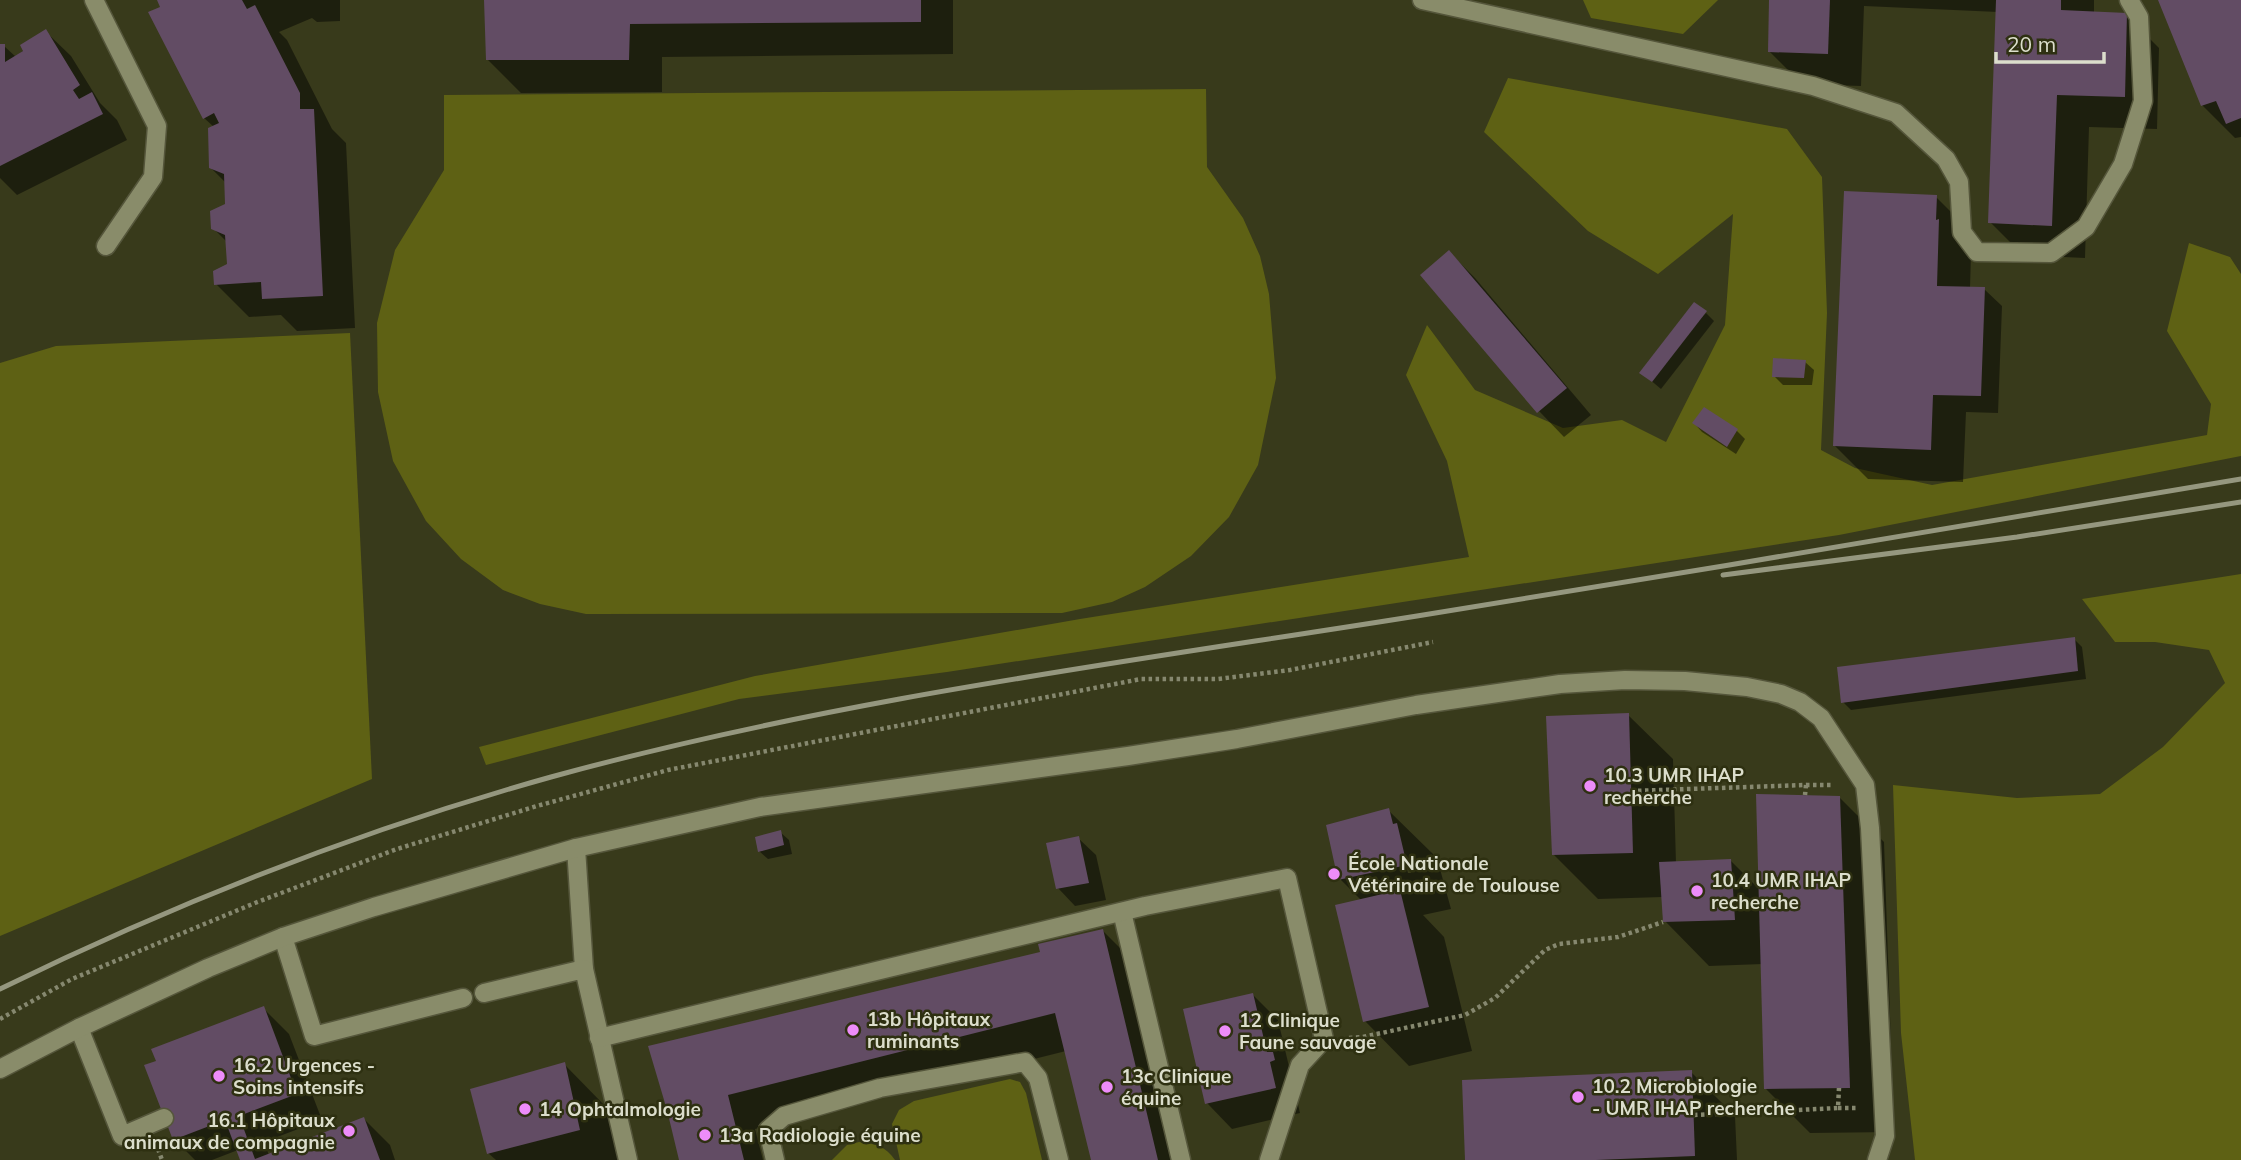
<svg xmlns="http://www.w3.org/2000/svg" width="2241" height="1160" viewBox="0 0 2241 1160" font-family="Mulish,sans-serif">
<rect width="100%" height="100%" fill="#383a1b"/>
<g fill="#5e6114">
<path d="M1583 0H1718L1683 34 1591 18Z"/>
<path d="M1508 78 1787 129 1822 177 1827 313 1821 450 1855 468 1932 485 2207 435 2211 404 2167 331 2189 243 2230 257 2241 274V456L1839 535 947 672 739 699 486 765 479 747 755 676 1080 619 1469 557 1447 461 1406 375 1427 325 1475 390 1563 428 1622 420 1666 442 1725 325 1733 214 1658 274 1588 231 1484 132Z"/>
<path d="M1206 89 1207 167 1243 218 1260 256 1269 294 1276 378 1258 465 1229 517 1191 556 1145 587 1112 602 1062 613 586 614 540 604 503 590 461 559 426 521 393 461 378 392 377 323 395 250 444 170V95Z"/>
<path d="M350 333 372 779 0 936V363L56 346Z"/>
<path d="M2241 574V1160H1915L1901 1033 1893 785 2017 798 2100 794 2163 747 2225 683 2209 650 2155 642H2115L2082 599Z"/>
<path d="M1010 1079 1020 1082 1026 1093 1042 1160H900L892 1124 899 1110 914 1101Z"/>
<path d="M859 1142C875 1143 886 1147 895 1160H832L847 1145Z"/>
</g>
<g fill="#0007" fill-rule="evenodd">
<path d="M159 0H340V21L317 22 312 18 279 32 287 40 332 129 346 143 355 328 297 331 281 315 249 317 216 284 229 265 228 243 213 228 227 205 226 183 211 168 214 127 204 118Z"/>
<path d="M485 0H953V54L662 57V92L521 93 488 60Z"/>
<path d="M1771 0H2094V13L2126 15 2159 48 2157 129 2089 127 2085 258 2023 255 1990 222 1998 12 1864 6 1861 86 1802 84 1769 51Z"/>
<path d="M2160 0H2241V137L2235 138 2202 105Z"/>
<path d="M45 31 71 56 100 103 117 120 127 140 17 195 0 178V45L4 46 16 57Z"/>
<path d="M1936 197 1969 230 1971 254 1970 288 1984 289 2002 306 1998 413 1966 412 1963 482 1868 479 1835 446Z"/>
<path d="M1449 252 1475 278 1591 415 1564 437 1539 411Z"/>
<path d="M1706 313 1714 321 1661 389 1642 373Z"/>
<path d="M1805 362 1814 370 1812 385H1783L1774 376Z"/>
<path d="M1704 409 1737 431 1745 439 1736 454 1702 432 1694 423Z"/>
<path d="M2074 639 2082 647 2086 679 1851 710 1843 702Z"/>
<path d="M1628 715 1673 759 1676 863 1731 861 1761 891 1839 797 1884 842 1894 1132 1810 1133 1766 1089 1763 964 1709 966 1665 921 1663 897 1598 899 1554 855Z"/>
<path d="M1388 810 1433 854 1435 864 1440 869 1451 909 1423 915 1444 937 1472 1051 1409 1066 1365 1021 1362 901 1340 879ZM1404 859H1408L1411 873H1408Z"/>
<path d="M780 832 789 840 792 854 768 859 759 851Z"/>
<path d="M1078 838 1096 855 1106 900 1075 906 1058 888Z"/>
<path d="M1102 930 1135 963 1182 1160H1093L1066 1051 755 1129 763 1160H680L669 1110Z"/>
<path d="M1253 995 1278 1020 1300 1113 1232 1129 1207 1103Z"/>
<path d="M263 1008 289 1034 322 1120 264 1142 269 1155 364 1119 390 1145 395 1160H242L238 1150 212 1160H195L174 1139Z"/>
<path d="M564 1064 608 1109 620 1160H496L488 1153Z"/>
<path d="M1691 1072 1735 1116 1737 1160H1467Z"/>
</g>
<g fill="#624c64">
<path d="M157 0H242L247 9 255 5 300 93V109H314L323 296 262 299 261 282 214 285 213 271 227 264 225 235 211 229 210 211 225 204 224 174 209 168 208 128 219 123 214 113 203 119 148 12 160 7Z"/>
<path d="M484 0H921V22L630 24 629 60H486Z"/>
<path d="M1769 0H1830L1828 54 1768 52Z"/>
<path d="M1996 0H2061V10L2127 13 2125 97 2057 95 2052 226 1988 223Z"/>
<path d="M2158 0H2241V118L2226 124 2216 101 2201 106Z"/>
<path d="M46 29 80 85 73 90 79 99 92 92 103 114 0 166V44H5V62L23 51 20 45Z"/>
<path d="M1844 191 1937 195 1936 220 1939 219 1937 286 1985 287 1981 396 1933 395 1931 450 1833 446Z"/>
<path d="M1449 250 1567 388 1537 413 1420 275Z"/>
<path d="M1694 302 1707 311 1652 382 1639 373Z"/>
<path d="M1773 358 1806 360 1804 378 1772 377Z"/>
<path d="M1704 407 1738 429 1727 447 1692 423Z"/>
<path d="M2075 637 2078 671 1841 703 1837 667Z"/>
<path d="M1629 713 1633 853 1552 855 1546 716Z"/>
<path d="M1756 794 1840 796 1850 1088 1764 1089Z"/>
<path d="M1389 808 1393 824 1397 823 1407 865 1338 880 1326 825Z"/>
<path d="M781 830 784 845 758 852 755 837Z"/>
<path d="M1079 836 1089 883 1056 889 1046 843Z"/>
<path d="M1731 859 1735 920 1663 922 1659 862Z"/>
<path d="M1400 890 1429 1007 1363 1022 1335 905Z"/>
<path d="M1103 929 1158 1160H1091L1055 1013 728 1095 744 1160H679L667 1110 648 1046 1040 952 1038 944Z"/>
<path d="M1253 993 1267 1052H1273L1275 1060 1270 1062 1276 1088 1205 1104 1183 1009Z"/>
<path d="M264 1006 297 1094 239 1116 255 1159 364 1117 380 1160H240L225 1120 173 1140 144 1065 156 1061 151 1049Z"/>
<path d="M565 1062 580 1130 487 1154 470 1089Z"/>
<path d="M1692 1070 1695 1156 1596 1160H1465L1462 1080Z"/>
</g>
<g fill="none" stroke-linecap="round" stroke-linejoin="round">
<defs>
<g id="minor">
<path d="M94 0 157 126 153 177 106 246"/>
<path d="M1422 0 1813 86 1896 113 1946 159 1959 182 1962 232 1977 252 2051 253 2086 227 2123 164 2143 101 2139 17 2129 0"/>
<path d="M576 848 584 969"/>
<path d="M1122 912 1181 1160"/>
<path d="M283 937 314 1036 463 998"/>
<path d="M484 993 584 969 628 1160"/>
<path d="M79 1028 122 1136 164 1118"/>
<path d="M599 1038 1145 906 1287 878 1324 1039 1300 1065 1269 1160"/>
<path d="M0 1069 79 1028 208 968 283 937 374 907 576 848 760 807 1128 756 1237 739 1416 705 1560 684 1625 680 1685 681 1747 687 1781 694 1800 702 1821 718 1865 785 1870 828 1885 1136 1877 1160"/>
<path d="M775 1160 768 1130 784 1116 880 1088 1025 1062 1038 1078 1059 1160"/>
</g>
</defs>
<use href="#minor" stroke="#55563b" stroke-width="21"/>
<g stroke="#86886f" stroke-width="4.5" stroke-dasharray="3.5 3.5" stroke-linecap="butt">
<path d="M1806 785H1833"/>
<path d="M1631 791 1806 785 1805 795"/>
<path d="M0 1019 72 979 255 903 397 849 537 806 668 770 1141 679H1218L1290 670 1433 642"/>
<path d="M1349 1038 1363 1037 1465 1015 1495 998 1545 950 1559 944 1618 937 1663 922"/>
<path d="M1838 1108H1858"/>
<path d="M1694 1115 1838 1108 1839 1088"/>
<path d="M158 1149 162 1160"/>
</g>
<use href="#minor" stroke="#898c6a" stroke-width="18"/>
<g stroke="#95977f" stroke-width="5">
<path d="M1723 575 2017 537 2241 502"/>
<path d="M0 989C178 902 361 830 551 777 834 699 1128 662 1417 616 1692 572 1966 525 2241 479"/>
</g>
</g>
<g fill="#ed8cf9" stroke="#2e3011" stroke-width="2.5">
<circle cx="1590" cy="786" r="7"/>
<circle cx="1334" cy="874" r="7"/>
<circle cx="1697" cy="891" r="7"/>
<circle cx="853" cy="1030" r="7"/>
<circle cx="1225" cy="1031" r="7"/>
<circle cx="219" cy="1076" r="7"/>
<circle cx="1107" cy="1087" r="7"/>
<circle cx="1578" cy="1097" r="7"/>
<circle cx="525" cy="1109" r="7"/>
<circle cx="349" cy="1131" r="7"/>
<circle cx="705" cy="1135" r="7"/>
</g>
<g text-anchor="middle" stroke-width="5" stroke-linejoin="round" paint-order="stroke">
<g font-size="19" font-weight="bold" fill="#dcdecc" stroke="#2e3011" text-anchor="start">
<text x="1604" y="782">10.3 UMR IHAP<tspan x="1604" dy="22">recherche</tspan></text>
<text x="1348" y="870">École Nationale<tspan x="1348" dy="22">Vétérinaire de Toulouse</tspan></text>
<text x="1711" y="887">10.4 UMR IHAP<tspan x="1711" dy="22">recherche</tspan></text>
<text x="867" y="1026">13b Hôpitaux<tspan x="867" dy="22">ruminants</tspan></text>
<text x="1239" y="1027">12 Clinique<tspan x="1239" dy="22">Faune sauvage</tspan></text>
<text x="233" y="1072">16.2 Urgences -<tspan x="233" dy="22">Soins intensifs</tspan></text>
<text x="1121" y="1083">13c Clinique<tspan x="1121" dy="22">équine</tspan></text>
<text x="1592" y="1093">10.2 Microbiologie<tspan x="1592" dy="22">- UMR IHAP recherche</tspan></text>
<text x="539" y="1116">14 Ophtalmologie</text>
<text x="335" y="1127" text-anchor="end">16.1 Hôpitaux<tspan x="335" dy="22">animaux de compagnie</tspan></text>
<text x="719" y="1142">13a Radiologie équine</text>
</g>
</g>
<path d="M1996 52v10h108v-10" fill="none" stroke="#dcdecc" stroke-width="3.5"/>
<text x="2007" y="52" font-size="21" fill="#dcdecc" stroke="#2e3011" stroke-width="5" paint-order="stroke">20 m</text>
</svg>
